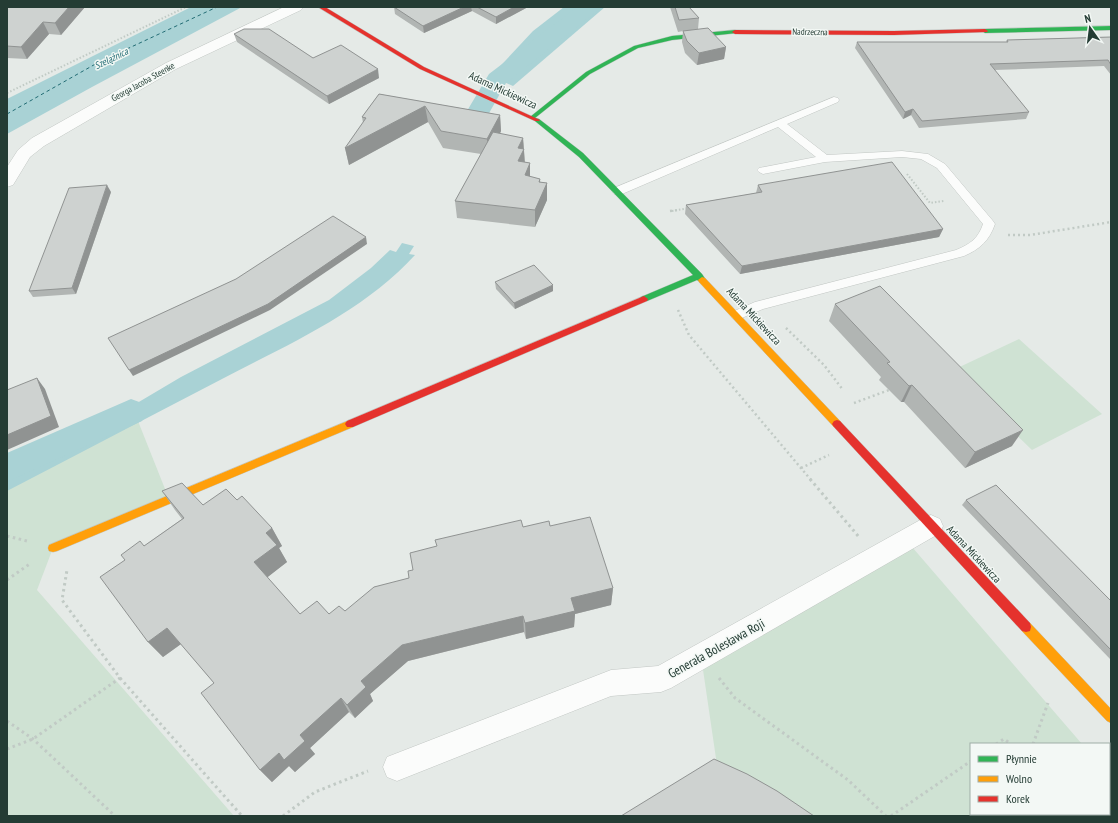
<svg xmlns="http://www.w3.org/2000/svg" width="1118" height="823" viewBox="0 0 1118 823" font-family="'PT Sans Narrow',sans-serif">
<rect width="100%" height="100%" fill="#e5eae7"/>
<g fill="#cfe2d3">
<path d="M1019 339 1102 414 1032 450 951 371Z"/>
<path d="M134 411 169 499 53 548 37 590 234 816H7V469Z"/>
<path d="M906 540 1082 744H971V814H1109V776L1111 778V816H791L718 772 701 656Z"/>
</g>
<g fill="#a9d2d5">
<path d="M191 7H242L92 87 7 134V99Z"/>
<path d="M564 7H605L513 86 491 76 533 31Z"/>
<path d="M402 243 414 246 409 254 415 255C363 312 289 344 222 379 150 416 79 454 7 491V474L76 442 100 425 181 377 329 300 371 268 390 250 396 252Z"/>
</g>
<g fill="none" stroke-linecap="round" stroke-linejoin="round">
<g fill="#a9d2d5" fill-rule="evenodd">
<path d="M577 7H600L597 11 506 83 479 131 470 133 461 131 458 126 489 74Z"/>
<path d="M131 399 142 403 147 412 142 421 7 482V453Z"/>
</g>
<path stroke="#226c74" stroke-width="1" stroke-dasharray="3.5 3" stroke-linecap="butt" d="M7 114 99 62 217 7"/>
<defs>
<path id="lane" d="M834 97 838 98 839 100 838 102 787 124 827 155 902 151 928 154 945 164 993 221 995 224C989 241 980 249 964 256L763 309 737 320 732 318 731 315 732 312 755 302 956 250C970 244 978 239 983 224L937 168 921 159 902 157 825 162 763 174 759 172 757 170 759 168 816 157 778 127 622 194H614L612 191 614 188Z"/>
<g id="street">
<path d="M284 7H303L301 10 176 69 44 146 30 157 13 185 7 187V167L18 150 32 138 166 63Z"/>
<path d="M931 515 940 519 943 526 940 533 671 688 661 692 611 696 397 781 387 777 383 767 387 757 611 670 658 666 922 519Z"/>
</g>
<g id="fast">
<path d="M1111 26V30L985 33 982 31 985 29Z"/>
<path d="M735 30 737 31V33L672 40 638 48 590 74 535 118 539 119 583 153 702 274 706 280 702 283 697 280 647 301H641L640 299 641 297 693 275 579 157 535 121V119L530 117 586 72 634 46 672 36Z"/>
</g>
<g id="slow">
<path d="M702 277 705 278 840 421 842 424 840 427H834L699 282 698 280Z"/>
<path d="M350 420 353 421 355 424 353 427 57 551 53 552 49 551 48 548 49 545Z"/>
<path d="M1026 622 1030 623 1111 709V723L1107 721 1022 631 1021 627 1022 623Z"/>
</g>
<g id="jam">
<path d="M318 7H325L424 67 540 120 539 121H535L420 69Z"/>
<path d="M985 29 988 31 987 32 894 35 735 34 732 32 735 30 894 31Z"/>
<path d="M644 296 648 299 647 301 353 427H347L345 424 347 421Z"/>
<path d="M837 420 840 421 1030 623 1031 627 1030 631 1026 632 1022 631 834 427 832 424 834 421Z"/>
</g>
</defs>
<use href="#lane" stroke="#c2c7c4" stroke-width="1"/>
<use href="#street" stroke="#c2c7c4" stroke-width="1"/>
<use href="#fast" stroke="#c1c7c4" stroke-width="1"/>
<use href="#slow" stroke="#c1c7c4" stroke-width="1"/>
<use href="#jam" stroke="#c1c7c4" stroke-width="1"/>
<g stroke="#c1cac5" stroke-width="2" stroke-dasharray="1.5 2" stroke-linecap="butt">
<path d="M7 93 186 7"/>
<path d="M907 174 930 203 944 201"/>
<path d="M672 211 689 208"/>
</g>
<g stroke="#c1cac5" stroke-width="2.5" stroke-dasharray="2 3" stroke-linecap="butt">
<path d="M670 211 678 210"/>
<path d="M1008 235H1030L1111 222"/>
<path d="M678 310 689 335 811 480"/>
<path d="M786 328 824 365 843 390"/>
<path d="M854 403 889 390"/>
<path d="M801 468 829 455"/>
</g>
<g stroke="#c1cac5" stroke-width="3" stroke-dasharray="2.5 3.5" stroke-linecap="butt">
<path d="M810 479 859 537"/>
<path d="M7 536 27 541"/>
<path d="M7 580 31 563"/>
<path d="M120 678 242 816"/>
<path d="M719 678 735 698 848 780 886 816"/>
<path d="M7 721 33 739 115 816"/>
<path d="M996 744 1004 739 1011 744"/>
<path d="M1033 744 1048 703"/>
<path d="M7 749 33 739 120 678 62 600 67 570"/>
<path d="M1010 814 1012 816"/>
<path d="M1096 814 1098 816"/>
<path d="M283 816 315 792 368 771"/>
<path d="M891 816 971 761"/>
<path d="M1004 816 1006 814"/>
</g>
<use href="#lane" fill="#fbfcfb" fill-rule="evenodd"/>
<use href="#street" fill="#fbfcfb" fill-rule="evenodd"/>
<use href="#fast" fill="#30b455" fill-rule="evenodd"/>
<use href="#slow" fill="#ff9f0a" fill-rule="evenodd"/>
<use href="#jam" fill="#e5322d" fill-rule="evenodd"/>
</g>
<g fill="#b1b5b3">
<path d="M7 7H85L61 35 49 34 27 59 7 58Z"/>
<path d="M394 7H528L496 24 472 11 424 33 395 14Z"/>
<path d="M670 7H689L699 18 698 29 726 47 724 59 697 65 685 53 682 42 683 31 678 32Z"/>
<path d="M234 34 313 58 379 78 329 104 237 42Z"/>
<path d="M1111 37V75L1104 66 994 70 1029 112 1026 119 919 128 911 115 903 119 855 48 857 42H1006L1007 40Z"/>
<path d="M379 94 500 115 501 131 500 134 523 138 525 162 530 163V177L540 179V182L547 183V200L535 227 457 218 455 201 481 154 443 148 428 122 349 165 345 148 363 123 362 117Z"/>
<path d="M758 185 943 229 939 237 740 274 685 214 686 205 756 193Z"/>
<path d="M111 192 76 294 33 297 29 291Z"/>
<path d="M495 282 553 291 515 309 496 289Z"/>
<path d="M835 304 1012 446 965 468 904 402H901L879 380 881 377 829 321Z"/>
<path d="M162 491 203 505 237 500 272 528 282 546 279 548 287 562 267 577 300 614H329L345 611 409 578 413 570 523 527 550 526 613 588 611 605 575 614 574 627 526 639 524 632 408 661 370 694 373 701 355 718 349 712 310 748 315 754 295 772 289 766 272 782 260 770 214 683 181 644 163 657 148 642 144 546 182 519 175 510Z"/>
<path d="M966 500 1111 601V660L962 505Z"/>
</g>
<g fill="#909392">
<path d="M69 7H85L61 35 55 23Z"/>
<path d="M464 7H471L472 11 424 33 423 26Z"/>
<path d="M514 7H528L496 24V17Z"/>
<path d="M43 22 49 34 27 59 21 47Z"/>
<path d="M726 47 724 59 697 65 699 53Z"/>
<path d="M378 69 379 78 329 104 327 96Z"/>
<path d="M425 106 428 122 349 165 345 148Z"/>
<path d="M913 109 911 115 903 119 905 112Z"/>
<path d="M500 115 501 131 488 156 487 139Z"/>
<path d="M523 138 525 167 519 178 518 148Z"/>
<path d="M530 163V180L525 175Z"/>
<path d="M540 179 541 196 547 183V200L535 227V210L539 182Z"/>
<path d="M107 185 111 192 76 294 72 288Z"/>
<path d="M943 229 939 237 740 274 742 266Z"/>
<path d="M366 237 367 244 270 310 133 376 129 370Z"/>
<path d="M553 285V291L515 309 514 303Z"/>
<path d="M37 378 45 389 59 427 7 450V435Z"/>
<path d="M912 385 904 402H901L909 386Z"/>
<path d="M1023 430 1012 446 965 468 975 452Z"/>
<path d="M272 528 282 546 279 548 287 562 264 580 254 562 266 533Z"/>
<path d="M613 588 611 605 575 614 574 627 526 639 525 623 571 598Z"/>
<path d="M523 616 524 632 408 661 370 694 373 701 355 718 347 705 361 681 402 645Z"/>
<path d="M167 628 181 644 163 657 148 642Z"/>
<path d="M341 698 349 712 310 748 315 754 295 772 289 766 272 782 260 770Z"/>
</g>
<g fill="#ced2d0" stroke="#909392">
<path d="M7 7H69L55 23 43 22 21 47 7 46Z"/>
<path d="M394 7H464L423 26Z"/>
<path d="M477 7H514L496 17Z"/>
<path d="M675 7H689L699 18 679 20Z"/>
<path d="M708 28 726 47 699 53 687 41 683 31Z"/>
<path d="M244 29H269L313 58 341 45 378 69 327 96 234 34Z"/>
<path d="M1111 37V65L1108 60 990 64 1029 112 922 121 913 109 905 112 857 42H1008L1007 40Z"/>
<path d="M379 94 500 115 487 139 441 131 425 106 345 148 366 118 362 117Z"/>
<path d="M493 132 523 138 518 148 524 149 518 161 530 163 525 175 540 179 539 182 547 183 535 210 455 201Z"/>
<path d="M892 162 943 229 742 266 686 205 762 192 758 185Z"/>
<path d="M107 185 72 288 29 291 69 188Z"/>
<path d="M333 216 366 237 268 304 129 370 108 338 236 279Z"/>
<path d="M534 265 553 285 514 303 495 282Z"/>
<path d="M880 286 1023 430 975 452 912 385 909 386 887 363 890 362 835 304Z"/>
<path d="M37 378 51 416 7 435V390Z"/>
<path d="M182 483 203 505 226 489 237 500 242 496 272 528 266 533 277 545 254 562 300 614 317 601 329 614 339 606 345 611 374 587 409 578 408 571 413 570 410 553 437 546 435 540 521 520 523 527 549 521 550 526 590 517 613 588 571 598 575 611 525 623 523 616 402 645 361 681 366 687 347 705 341 698 300 735 305 741 284 760 279 753 260 770 201 693 214 683 167 628 148 642 100 577 125 560 121 555 140 541 144 546 184 518 162 491Z"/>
<path d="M996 485 1111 601V650L966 500Z"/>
<path d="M714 759 747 774 777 791 814 816H621Z"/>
</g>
<g text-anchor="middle" stroke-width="3" stroke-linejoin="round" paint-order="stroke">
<g font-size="9" fill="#243c34" stroke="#f3f8f5">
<text transform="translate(810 32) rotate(1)" y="3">Nadrzeczna</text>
<text transform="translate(143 82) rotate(-29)" y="3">Georga Jacoba Steenke</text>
</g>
<g font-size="10" font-style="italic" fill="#226c74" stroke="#f3f8f5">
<text transform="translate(111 58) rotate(-26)" y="4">Szelążnica</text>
</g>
<g font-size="11" fill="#243c34" stroke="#f3f8f5">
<text transform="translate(503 90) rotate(25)" y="4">Adama Mickiewicza</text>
<text transform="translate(754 316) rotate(47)" y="4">Adama Mickiewicza</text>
<text transform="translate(974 554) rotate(47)" y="4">Adama Mickiewicza</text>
</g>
<g font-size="13" fill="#243c34" stroke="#f3f8f5">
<text transform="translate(716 648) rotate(-29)" y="5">Generała Bolesława Roji</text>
</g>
</g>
<rect width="1118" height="823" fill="none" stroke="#243c34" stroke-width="16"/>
<rect x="970" y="743" width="140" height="72" fill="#f3f8f5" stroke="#a0ada8"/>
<rect x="978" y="756" width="20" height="6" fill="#30b455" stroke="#a0ada8"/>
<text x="1006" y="763" font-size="12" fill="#243c34">Płynnie</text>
<rect x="978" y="776" width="20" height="6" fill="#ff9f0a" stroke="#a0ada8"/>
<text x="1006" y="783" font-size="12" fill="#243c34">Wolno</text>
<rect x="978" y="796" width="20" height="6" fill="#e5322d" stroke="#a0ada8"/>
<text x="1006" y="803" font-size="12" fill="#243c34">Korek</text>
<g transform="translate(1090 28) rotate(346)" stroke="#f3f8f5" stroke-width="3" paint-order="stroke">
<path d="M0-3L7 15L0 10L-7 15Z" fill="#243c34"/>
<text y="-6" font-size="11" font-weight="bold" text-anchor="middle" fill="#243c34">N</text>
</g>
</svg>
